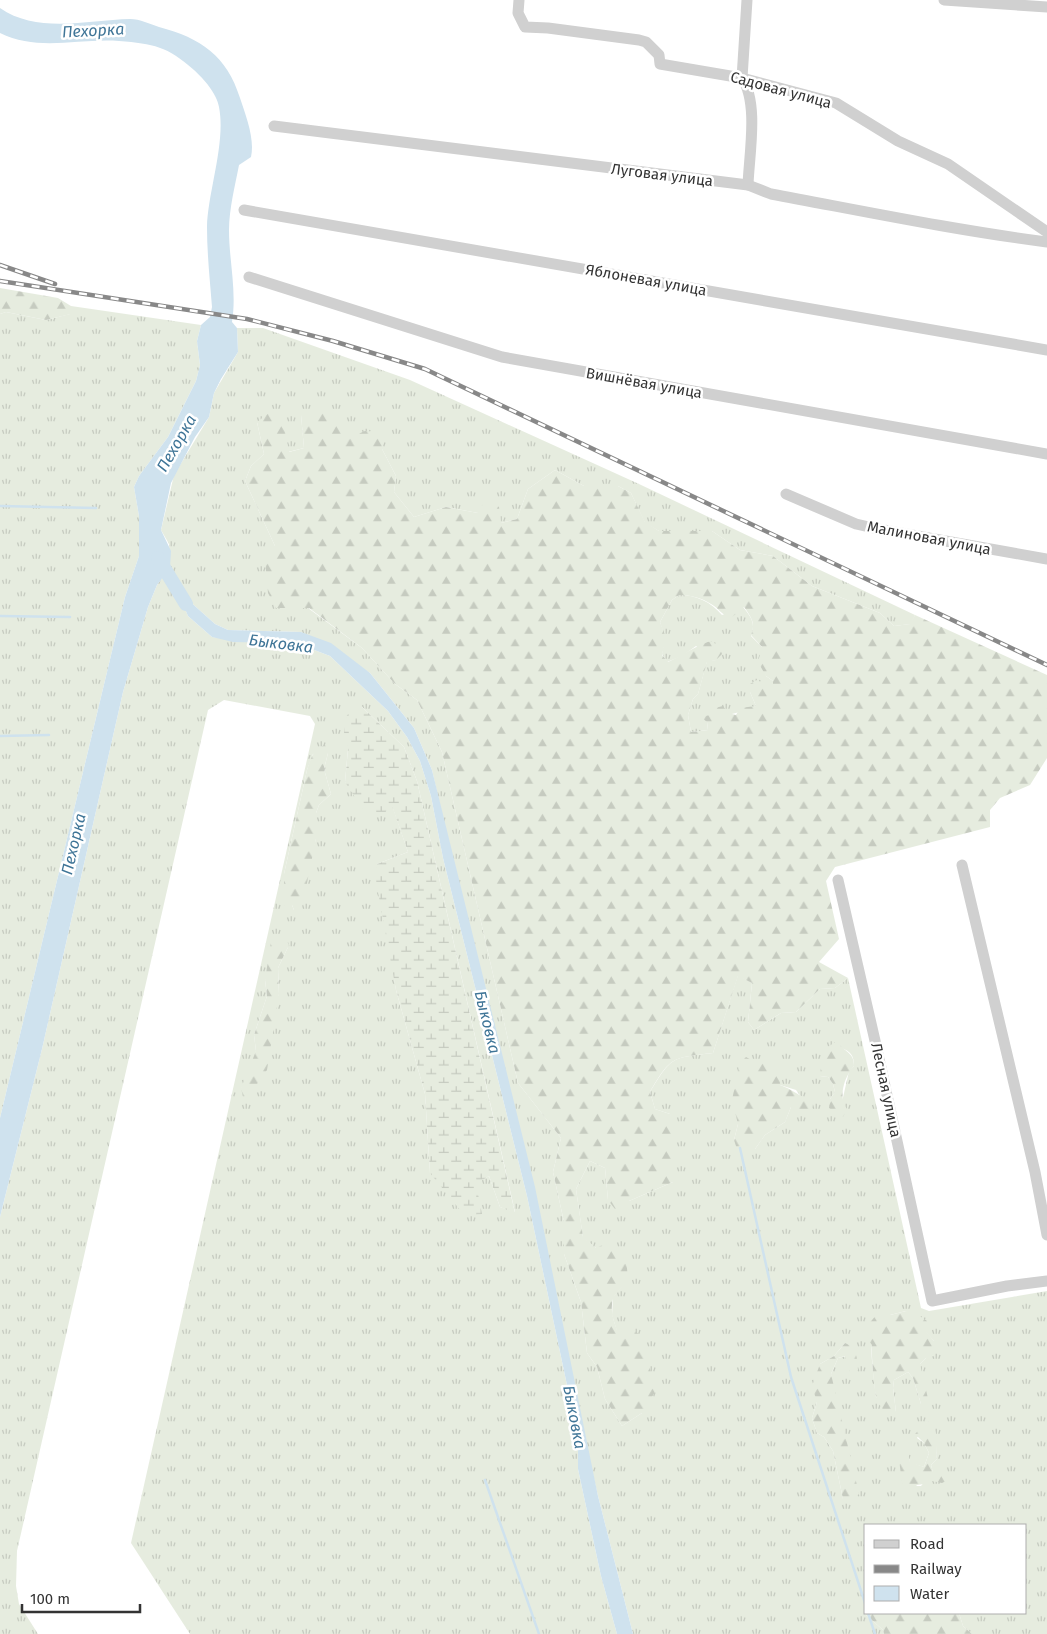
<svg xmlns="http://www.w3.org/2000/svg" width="1047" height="1634" viewBox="0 0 1047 1634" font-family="'Fira Sans',sans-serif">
<defs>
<pattern id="grass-tufts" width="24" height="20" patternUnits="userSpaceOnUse" patternTransform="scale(1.25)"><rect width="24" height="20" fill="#e6ecdf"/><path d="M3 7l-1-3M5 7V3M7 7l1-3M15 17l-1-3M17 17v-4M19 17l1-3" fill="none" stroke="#c6cbc0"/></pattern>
<pattern id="forest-firs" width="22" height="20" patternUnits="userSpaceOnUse" patternTransform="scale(1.25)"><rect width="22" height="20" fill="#e6ecdf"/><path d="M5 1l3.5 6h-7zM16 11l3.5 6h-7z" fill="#c6cbc0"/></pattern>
<pattern id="wetland-marsh" width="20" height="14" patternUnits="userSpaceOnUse" patternTransform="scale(1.25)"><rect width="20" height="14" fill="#e6ecdf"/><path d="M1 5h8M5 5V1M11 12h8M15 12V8" fill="none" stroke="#c6cbc0"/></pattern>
</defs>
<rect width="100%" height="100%" fill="#fff"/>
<g fill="url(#grass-tufts)" fill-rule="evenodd">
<path d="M71 306 201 325 197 341 200 365 196 381 168 437 139 476 134 487 139 516V556L125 597 0 1118V314L6 312 46 320 70 314Z"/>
<path d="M237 328H263L410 380 639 484 915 615 911 624 894 626 880 613 812 586 773 556 740 550 712 531H659L645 523 631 493 618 486H584L555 470 528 489 517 519 501 523 478 513 446 507 414 517 394 492 396 476 382 449 349 439 301 415 304 448 288 452 257 422 264 454 251 466 245 481 275 546 308 608 362 648 395 684 417 700 442 752 518 1083 561 1138 553 1172 564 1222V1254L581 1302 587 1353 597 1367 605 1399 622 1426 642 1413 612 1315 613 1297 624 1284 596 1248 583 1238 576 1189 590 1161 605 1168 608 1200 629 1201 673 1182 670 1114 655 1109 650 1092C672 1056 671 1058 713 1053L738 975 752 983 748 1022 754 1030 781 1013 796 1012 820 989 835 988 848 978 921 1308 929 1311 1047 1291V1634H972L963 1626 959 1613H1026V1525H866L865 1614 883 1630 884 1634H633L598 1496 432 770 414 728 370 673 301 632 228 630 215 624 178 591 188 616 212 637 309 648 330 656 388 711 407 737 420 761 431 796 443 858 527 1196 567 1385 570 1432 578 1445V1469L601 1576 617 1634H190L131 1543 315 724 310 716 224 700 208 710 17 1551 16 1586 19 1604 38 1634H0V1217L42 1049 123 692 148 607 157 585 170 567 169 544 161 530 174 475 209 417 214 393 238 352ZM362 707 404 747 417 781 515 1212 500 1207 489 1176 476 1183 430 1173 425 1094 396 990 377 864 408 852 392 805 345 782 348 749ZM328 753 324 769 331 794 319 805 316 813V839L294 910 292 905H284V874L307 770 313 754ZM289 945 278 968 279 994 241 1088 256 1051 254 1035 267 996 265 980ZM841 1048C851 1051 854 1056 854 1066L849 1071 842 1102 830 1099 835 1092 833 1084 828 1077 820 1076ZM780 1085 796 1090 801 1097 791 1107 785 1122 765 1135 755 1149H747L734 1140 738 1124ZM906 1311 934 1341 926 1358 920 1364 921 1404 913 1378 908 1372 894 1380 893 1388 896 1412 876 1397C875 1386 870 1352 872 1346 876 1335 884 1325 890 1315ZM845 1343 846 1356 838 1358 831 1374 843 1499 833 1451 824 1437 817 1433 812 1418 817 1402 820 1364 834 1356ZM928 1421 935 1431 937 1459 931 1465 935 1480H926L921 1486H914L908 1454 910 1463 924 1467 929 1453 924 1443 917 1438Z"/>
<path d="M679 595C697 595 711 602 722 615L743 607C751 617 756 623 751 636L762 647 766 676 773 681V689L750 692 756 706C739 714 725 714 707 722L708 730 691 732 688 715 693 699 698 694 707 661 716 660 696 646 682 656 667 662 662 654 665 638 660 622 672 600Z"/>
</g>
<g fill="url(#forest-firs)" fill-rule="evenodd">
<path d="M0 288 58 298 71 306V314L46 320 6 312 0 314Z"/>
<path d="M270 412 283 421 289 452 304 448 301 415 333 412 345 423 349 438 365 431 383 432 382 449 396 476 394 492 414 517 446 507 478 513 486 498 499 507 501 523 517 519 528 489 555 470 584 486H618L631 493 645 522 659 531H712L740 550 773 556 812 586 880 613 894 626 910 624 915 615 1047 675V758L1030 785 1000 798 990 810V827L835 867 826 881 839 939 819 962 848 978 835 988 820 989 796 1012 781 1013 754 1030 748 1022 752 983 738 976 713 1053C672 1058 671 1056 650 1092L655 1109 670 1114 676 1129 673 1182 629 1201 618 1213 608 1200 605 1168 590 1161 576 1189 583 1237 596 1248 611 1241C622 1253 632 1266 625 1283 622 1289 615 1293 613 1299 610 1310 613 1319 617 1330L634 1329 644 1341 655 1392 642 1413 622 1426 605 1399 597 1367 587 1353 581 1302 564 1254V1222L553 1172 561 1138 518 1083 442 752 417 700 395 684 362 648 309 608H276L268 593 265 559 275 546 245 481 251 466 264 454 257 422ZM679 595C690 595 702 598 711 604 719 608 721 615 731 618L744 607C751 617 756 623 751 635L762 647 758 662 766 676 773 681V688L757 680 750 684V692L756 706 740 708 736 715 728 713 723 706 715 708 710 715 701 717 707 722 708 730 691 732 688 715 693 699 698 694 707 662 716 660 722 654 719 646 711 641C695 646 683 655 668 662L662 655 666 638 660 622 672 600Z"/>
<path d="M325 745 328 753 324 769 331 794 319 805 316 813V839L301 912 294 910 292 905 284 906V874L307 770C311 758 313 749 325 745Z"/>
<path d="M277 936 285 937 289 945 278 968 279 994 267 1070 248 1097H243L241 1088 256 1051 254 1035 267 996 265 980 271 942Z"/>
<path d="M837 1041C843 1052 854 1051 854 1066 844 1077 838 1097 847 1109L843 1117 829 1108 830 1099 835 1092 833 1084 828 1077 820 1076 823 1050Z"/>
<path d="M746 1057 753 1061 768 1058 781 1068 780 1085C792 1089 800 1097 809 1099L813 1106 807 1112 791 1107 785 1122 765 1135 755 1149H747L741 1161 734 1140 738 1124 732 1100 740 1061Z"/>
<path d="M906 1311 914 1312 927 1321 924 1329 934 1341V1356L926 1358 920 1364 929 1403 921 1404 913 1378 908 1372 894 1380 893 1388 896 1412 888 1416C884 1410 877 1403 876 1396 874 1389 871 1350 872 1345 862 1332 869 1319 882 1312L890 1315Z"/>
<path d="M845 1343C857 1348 857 1357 858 1370L850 1372 845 1356 838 1358 831 1374 859 1494 851 1500 843 1499 833 1451 824 1437 817 1433 812 1418 817 1402 812 1386 820 1364 834 1356Z"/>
<path d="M928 1421C940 1429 936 1447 937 1459L931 1465 933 1472 942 1473 946 1481 942 1483 927 1480 924 1484 917 1485 912 1491H908L902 1483 898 1451 903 1447 908 1454 910 1462 924 1467 929 1453 924 1443 915 1434Z"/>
<path d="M866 1612 959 1613 963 1626 972 1634H884L883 1630 865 1614Z"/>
</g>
<path fill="url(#wetland-marsh)" d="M362 707 404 747 417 781 515 1213 500 1207 489 1176 476 1184 482 1214 465 1216 430 1173 425 1094 396 990 376 881 377 864 408 852 392 806 381 816 364 811 345 782 348 749 344 732 347 715Z"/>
<g fill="#cfe2ee">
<path d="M0 8C37 34 88 20 130 19 140 19 150 24 159 27 201 38 227 56 240 98 246 116 255 139 251 157L239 165C235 186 229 209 229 230 229 261 237 291 232 322L237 328 238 352 221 379 214 393 209 417 195 437 171 483 161 530 171 551 170 568 157 585 148 607 123 692 42 1049 0 1217V1118L125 597 139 556V516L134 487 139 476 168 437 196 381 200 365 197 341 201 325 210 317 212 307C210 281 207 254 207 227 208 191 226 143 219 107 217 94 204 79 194 70 167 46 154 44 119 41 79 38 38 52 0 33Z"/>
<path d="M177 590 215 624 228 630 301 632 331 643 370 673 414 728 432 770 535 1187 598 1496 633 1634H617L601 1576 578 1469V1445L570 1432 567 1385 527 1196 443 858 431 796 420 761 407 737 388 711 330 656 309 648 274 643 233 642 212 637 188 616Z"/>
</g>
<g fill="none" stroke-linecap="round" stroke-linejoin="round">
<g stroke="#cfe2ee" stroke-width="2.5">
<path d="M0 506 96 508"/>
<path d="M0 616 70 617"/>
<path d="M0 736 49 735"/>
<path d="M740 1148 791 1377 866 1606"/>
<path d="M485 1480 539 1634"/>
<path d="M868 1613 875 1634"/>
</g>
<path stroke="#cfe2ee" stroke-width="14" d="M158 558 186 604"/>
<g stroke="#d0d0d0" stroke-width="11">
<path d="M519 0 518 13 525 27 548 28 639 40 646 42 659 55 660 64 742 78 836 103 898 141 948 164 1047 232"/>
<path d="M747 0 742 78C759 103 749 155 748 185"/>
<path d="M944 0 1047 7"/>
<path d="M274 126 748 185 771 194C863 211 954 230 1047 242"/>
<path d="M244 210 1047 350"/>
<path d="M249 277 502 357 1047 454"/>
<path d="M786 494 856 524 878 529 1047 559"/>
<path d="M962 865 1035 1172 1047 1235"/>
<path d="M838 880 876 1045 932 1301 1007 1286 1047 1281"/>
</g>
<defs>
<g id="rail">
<path d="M0 265 55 284"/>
<path d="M0 281 247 319 333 341 425 369 1047 665"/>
</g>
</defs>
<use href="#rail" stroke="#888" stroke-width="4.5"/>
<use href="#rail" stroke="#fff" stroke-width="2.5" stroke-dasharray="8" stroke-linecap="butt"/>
</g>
<g text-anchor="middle" stroke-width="5" stroke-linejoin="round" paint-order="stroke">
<g font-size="15" fill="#333" stroke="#fff">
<text transform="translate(781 90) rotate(15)" y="5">Садовая улица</text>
<text transform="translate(662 175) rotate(7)" y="5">Луговая улица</text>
<text transform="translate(646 280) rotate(10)" y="5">Яблоневая улица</text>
<text transform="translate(644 383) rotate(10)" y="5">Вишнёвая улица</text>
<text transform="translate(929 538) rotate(11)" y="5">Малиновая улица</text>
<text transform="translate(886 1090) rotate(78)" y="5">Лесная улица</text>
</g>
<g font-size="16" font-style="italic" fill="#3f7597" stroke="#fff">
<text transform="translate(93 30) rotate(-3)" y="6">Пехорка</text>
<text transform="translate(176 443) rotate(-60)" y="6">Пехорка</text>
<text transform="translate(281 643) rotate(7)" y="6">Быковка</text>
<text transform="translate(73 844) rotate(-77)" y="6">Пехорка</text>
<text transform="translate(488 1022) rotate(76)" y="6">Быковка</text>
<text transform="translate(575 1417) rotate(79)" y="6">Быковка</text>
</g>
</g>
<rect x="864" y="1524" width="162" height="90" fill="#ffffff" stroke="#adadad"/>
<rect x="874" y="1540" width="25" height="8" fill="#d0d0d0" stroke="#adadad"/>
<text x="910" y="1549" font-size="15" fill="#333333">Road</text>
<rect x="874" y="1565" width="25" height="8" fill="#888888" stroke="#adadad"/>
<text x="910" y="1574" font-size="15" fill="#333333">Railway</text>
<rect x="874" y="1586" width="25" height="15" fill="#cfe2ee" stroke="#adadad"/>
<text x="910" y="1599" font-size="15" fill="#333333">Water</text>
<path d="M22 1604v8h118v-8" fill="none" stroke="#333333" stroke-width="2.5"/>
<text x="30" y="1604" font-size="15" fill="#333333" stroke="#ffffff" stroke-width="4" paint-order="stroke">100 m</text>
</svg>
